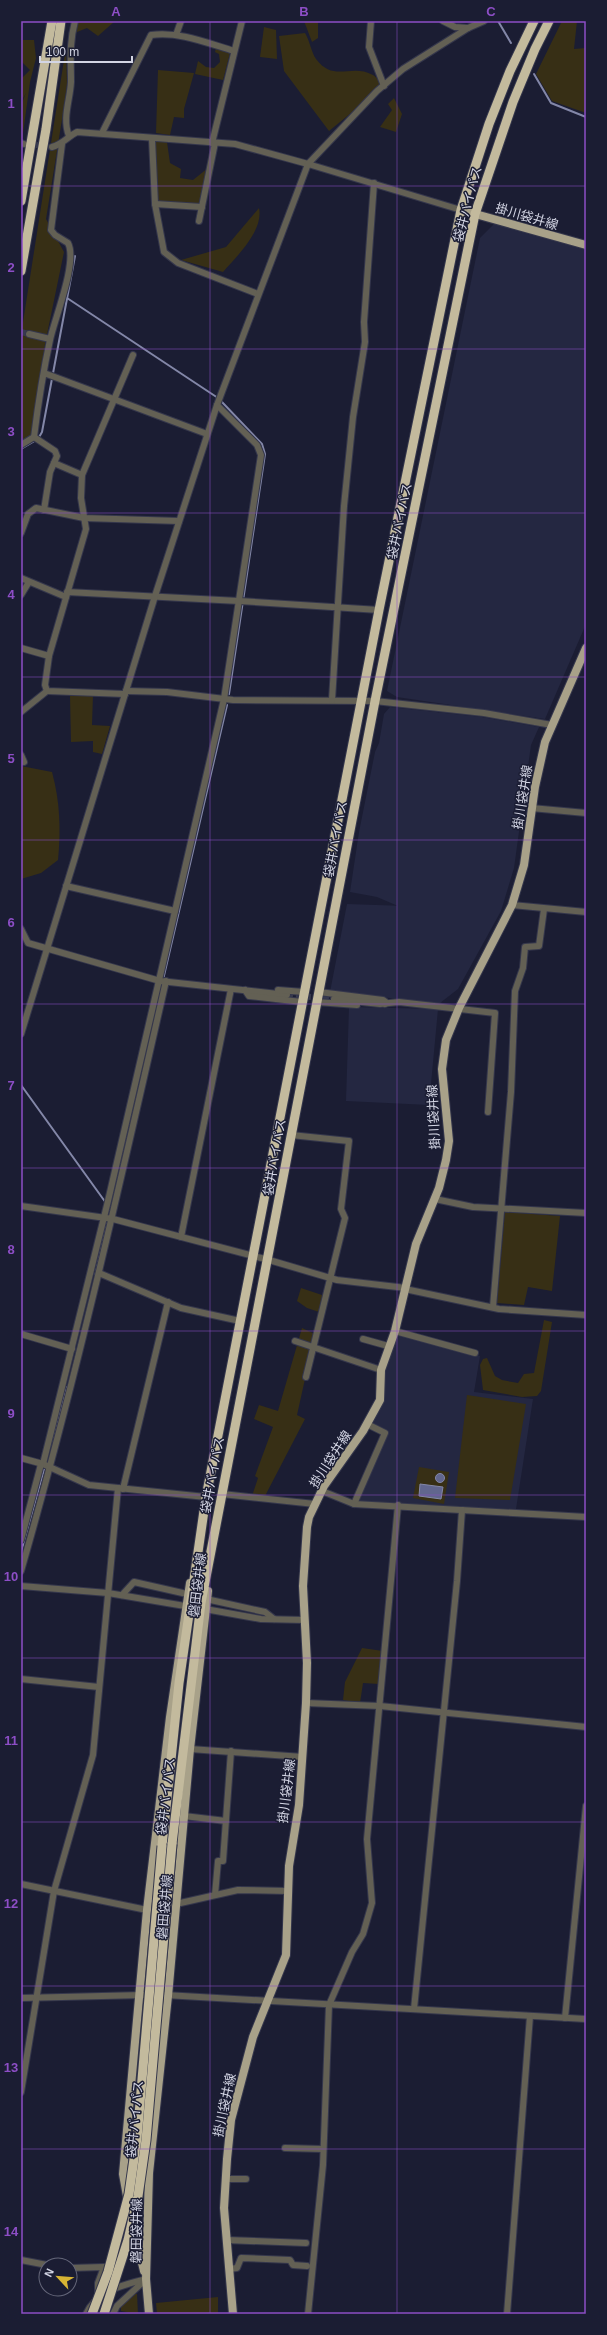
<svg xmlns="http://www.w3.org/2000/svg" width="607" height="2335" viewBox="0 0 607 2335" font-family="Arial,'Noto Sans JP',sans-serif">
<rect width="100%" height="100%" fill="#1b1d33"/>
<g fill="#242741">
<path d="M494 224 586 249V624L545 719 397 697 387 691 480 238Z"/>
<path d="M390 707 482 717 539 727 531 745 514 868 501 911 458 989 440 1003 330 992 347 904 405 906H398L377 897 350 892 359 832 375 752 379 743 384 714Z"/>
<path d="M349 1007 438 1009 429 1105 346 1101Z"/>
<path d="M395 1331 480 1356 474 1392 533 1399 516 1509 355 1503 385 1433 373 1423 380 1400 381 1370Z"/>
</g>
<g fill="#372f15">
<path d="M72 21H115L98 36 87 28 72 34 68 39Z"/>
<path d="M304 21H318V38L312 42Z"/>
<path d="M562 21H577L574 49 586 48V113L552 101 536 74Z"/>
<path d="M264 27 276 30 277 59 260 57Z"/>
<path d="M305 33C310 41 311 52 316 59 334 83 351 63 373 75 377 77 380 83 383 87L329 131 284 71 279 36Z"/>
<path d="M21 40H34L36 58 30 82 21 148V105L26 93 21 102V79L30 70 21 61Z"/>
<path d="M66 47 67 84 64 107 46 219 64 252 45 344 34 437 21 444V335Z"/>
<path d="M216 48 230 53 223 80 195 74 198 61 206 67 214 68 220 62 219 54 215 52Z"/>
<path d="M158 70 194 73 184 109V118L174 117 170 135 156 133Z"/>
<path d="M394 98 402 114 396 132 380 127 392 110 388 104Z"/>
<path d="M152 139 167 142 170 163 181 169 180 178 193 180 208 168 200 207 155 204Z"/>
<path d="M259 208C264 231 236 257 223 272L181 260 226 247Z"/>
<path d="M93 695 92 725 110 726 102 754 93 752V741L71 742 70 696Z"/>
<path d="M21 766 52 772C60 801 61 830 58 860L41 873 21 879Z"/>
<path d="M505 1212 560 1216 552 1291 528 1287 524 1305 497 1303Z"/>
<path d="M301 1288 325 1296 322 1313 307 1308 297 1301Z"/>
<path d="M544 1320 552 1322 541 1391 537 1396 522 1397 483 1390 480 1365 483 1359 487 1358 495 1376 502 1380 518 1383 524 1374 534 1373Z"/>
<path d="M302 1328 315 1334 297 1415 305 1419 265 1496H252L258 1478 255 1476 273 1427 254 1419 259 1405 278 1411Z"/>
<path d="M467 1395 526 1404 510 1500 455 1498Z"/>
<path d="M419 1467 449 1472 444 1504 413 1498Z"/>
<path d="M362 1648 383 1651 379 1684 363 1683 360 1703 343 1700 345 1682Z"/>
<path d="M132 2294H137L138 2314 121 2311V2306Z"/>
<path d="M218 2297V2314H157L156 2303Z"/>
</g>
<g fill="#61668e" stroke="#8387a8">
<circle cx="440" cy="1478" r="4.5"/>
<path d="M420 1484 443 1487 441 1499 419 1496Z"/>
</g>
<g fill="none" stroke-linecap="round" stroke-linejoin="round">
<g stroke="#8387a8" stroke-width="2">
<path d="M498 21 511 43"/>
<path d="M534 74 551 103 586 117"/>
<path d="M67 298 218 398"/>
<path d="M221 401 262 444 265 454 229 694"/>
<path d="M21 449 38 439 42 432 75 256"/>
<path d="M163 980 227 705"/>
<path d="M21 1085 106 1203"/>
<path d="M95 1276 159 998"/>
<path d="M50 1447 67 1387"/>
<path d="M21 1552 45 1466"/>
</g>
<g stroke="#37394e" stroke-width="6" stroke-dasharray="6 3" stroke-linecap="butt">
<path d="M27 144 52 147"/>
<path d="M21 332 29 334"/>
<path d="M287 995 334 999"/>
</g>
<defs>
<g id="minor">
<path d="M371 21 369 47 384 86"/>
<path d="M443 21 455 27 468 28"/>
<path d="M176 35 181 21"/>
<path d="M102 133 151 35C179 31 207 43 234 51"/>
<path d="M69 136C62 118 70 101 71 82 71 60 69 44 75 21"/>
<path d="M152 139 155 204 164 252 178 263 258 294"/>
<path d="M21 143 24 144"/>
<path d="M212 143 242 21"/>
<path d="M52 147C63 144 67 137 77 132L235 144 308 164 461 210"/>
<path d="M155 204 202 207"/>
<path d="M199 221 215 143"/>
<path d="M29 334 50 339"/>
<path d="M44 373 207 434"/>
<path d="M34 437 55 451 57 456 50 472 44 510"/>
<path d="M21 445 34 437C38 405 43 372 50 340 54 320 78 262 68 243L55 235 51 230 62 144"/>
<path d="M54 463 82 475"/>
<path d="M21 533 28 514 36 508 84 518 179 521"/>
<path d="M21 578 66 597"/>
<path d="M67 592 239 601 379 610"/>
<path d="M21 595 29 582"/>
<path d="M21 648 49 656"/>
<path d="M126 691 167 692 233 700 375 701 484 713 552 725"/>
<path d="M125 694 47 691 45 685 49 656 86 529 81 498 82 475 133 355"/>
<path d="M332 700 344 506 353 417 365 342 364 322 374 183"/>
<path d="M21 712 47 691"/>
<path d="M21 755 24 762"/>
<path d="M531 808 586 813"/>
<path d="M66 886 175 911"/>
<path d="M512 905 586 912"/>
<path d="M21 929 28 943 160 981 287 995"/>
<path d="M245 990 249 996 302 1002"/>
<path d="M278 990 304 992"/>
<path d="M319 992 383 1000 387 1003 385 1004"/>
<path d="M334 999 380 1004 399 1002 495 1013 488 1112"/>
<path d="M317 1002 357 1005"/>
<path d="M21 1034 155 596 217 405 308 164 377 91 403 69 468 28 484 21"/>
<path d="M291 1135 349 1141 341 1209 345 1218 306 1377"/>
<path d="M435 1199 473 1207 586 1213"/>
<path d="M21 1206 113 1219 269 1260 337 1280 406 1288"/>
<path d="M181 1237 231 989"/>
<path d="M99 1273 181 1308 240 1321"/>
<path d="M405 1289 499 1309 586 1315"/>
<path d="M493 1307 511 1092 515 991 523 968 525 947 539 946 544 909"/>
<path d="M395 1331 475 1353"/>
<path d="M21 1334 72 1349"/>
<path d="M363 1339 388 1346"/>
<path d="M295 1341 381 1370"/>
<path d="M21 1458 43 1464 89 1485 206 1497"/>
<path d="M43 1464 108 1201 224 699 261 455 257 445 217 405"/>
<path d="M123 1489 168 1302"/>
<path d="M322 1491 354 1504 586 1517"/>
<path d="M222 1494 315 1504"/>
<path d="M354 1504 385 1433 367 1424"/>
<path d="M21 1540 41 1464"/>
<path d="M21 1571C77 1376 121 1179 166 981"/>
<path d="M21 1586 108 1593 185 1606"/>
<path d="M122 1595 134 1582 187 1594"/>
<path d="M206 1599 265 1612 274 1619"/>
<path d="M205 1609 261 1619 305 1620"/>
<path d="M21 1679 99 1687"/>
<path d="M306 1703 380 1706 586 1727"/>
<path d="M190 1749 303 1757"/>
<path d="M184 1816 226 1821"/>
<path d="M21 1884 147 1910"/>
<path d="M215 1895 218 1861H223L231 1751"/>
<path d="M176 1904 238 1890 289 1891"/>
<path d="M165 1995 586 2019"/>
<path d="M21 1998 143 1995"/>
<path d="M414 2009 457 1581 462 1510"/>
<path d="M565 2018 586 1806"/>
<path d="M21 2092 54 1891 93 1755 118 1488"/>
<path d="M285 2148 323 2149"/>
<path d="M226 2179H246"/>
<path d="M226 2240 306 2243"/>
<path d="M21 2260 47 2265"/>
<path d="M70 2268 104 2267 98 2283V2293"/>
<path d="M229 2269 237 2268 241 2258 290 2260 293 2265 307 2266"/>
<path d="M86 2314C98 2289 122 2286 146 2279"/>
<path d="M113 2314 117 2306 144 2281"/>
<path d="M308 2314 323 2165 329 2005 352 1952 363 1934 372 1903 367 1839 398 1505"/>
<path d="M507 2314 530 2016"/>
</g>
<g id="major">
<path d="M461 210 586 245"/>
<path d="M144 2271 130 2213 123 2174 147 1910 170 1717 190 1583"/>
<path d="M149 2314 146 2279 149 2173 168 1996 190 1749 208 1591"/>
<path d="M233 2314 224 2208 227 2159 231 2120 253 2037 286 1955 289 1866 299 1805 306 1703 307 1663 303 1586 307 1527 309 1517 324 1486 363 1431 380 1400 381 1370 395 1331 416 1244 439 1188 446 1160 449 1141 442 1069 446 1040 459 1008 512 905 524 865 535 787 545 742 586 648"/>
</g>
<g id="highway">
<path d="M21 201 52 21"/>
<path d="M21 271 46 129 61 21"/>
<path d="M172 1844 201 1603 375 701 475 214 513 102 535 49 549 21"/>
<path d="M162 1846 179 1683 206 1497 379 610 461 210 489 124 510 71 534 21"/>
</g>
</defs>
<use href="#minor" stroke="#35374c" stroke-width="8"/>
<use href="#major" stroke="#35374c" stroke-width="10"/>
<use href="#highway" stroke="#35374c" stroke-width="11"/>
<use href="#minor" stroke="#636054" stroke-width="6"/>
<use href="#major" stroke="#a8a189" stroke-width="8"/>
<use href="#highway" stroke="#c3ba9d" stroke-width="9"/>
<defs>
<g id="highway-bridge">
<path d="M92 2314 108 2272 129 2194 137 2138 162 1846"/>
<path d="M104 2314 128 2240 138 2196 146 2140 172 1844"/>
</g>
</defs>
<use href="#highway-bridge" stroke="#35374c" stroke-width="11" stroke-linecap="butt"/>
<use href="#highway-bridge" stroke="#c3ba9d" stroke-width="9"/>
</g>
<path fill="none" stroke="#8d4ec6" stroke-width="1" stroke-opacity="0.55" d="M210 21V2314M397 21V2314M21 186H586M21 349H586M21 513H586M21 677H586M21 840H586M21 1004H586M21 1168H586M21 1331H586M21 1495H586M21 1658H586M21 1822H586M21 1986H586M21 2149H586"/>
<g text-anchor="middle" stroke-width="3" stroke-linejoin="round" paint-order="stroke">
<g font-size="13" fill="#d3d5e4" stroke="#1b1d33">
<text transform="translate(467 204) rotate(-75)" y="5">袋井バイパス</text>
<text transform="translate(527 216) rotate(16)" y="5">掛川袋井線</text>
<text transform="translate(399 521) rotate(-78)" y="5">袋井バイパス</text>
<text transform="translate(522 797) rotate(-81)" y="5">掛川袋井線</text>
<text transform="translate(335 839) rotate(-79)" y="5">袋井バイパス</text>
<text transform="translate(433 1117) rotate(-93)" y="5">掛川袋井線</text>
<text transform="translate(274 1157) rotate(-80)" y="5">袋井バイパス</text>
<text transform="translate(330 1459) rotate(-57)" y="5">掛川袋井線</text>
<text transform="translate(212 1475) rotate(-79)" y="5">袋井バイパス</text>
<text transform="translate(197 1585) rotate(-83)" y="5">磐田袋井線</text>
<text transform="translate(286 1791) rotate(-83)" y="5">掛川袋井線</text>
<text transform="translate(165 1796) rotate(-83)" y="5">袋井バイパス</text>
<text transform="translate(164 1907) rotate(-85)" y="5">磐田袋井線</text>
<text transform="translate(224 2105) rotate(-78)" y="5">掛川袋井線</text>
<text transform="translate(134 2119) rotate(-84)" y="5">袋井バイパス</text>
<text transform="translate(136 2231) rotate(-89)" y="5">磐田袋井線</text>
</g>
</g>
<rect width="607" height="2335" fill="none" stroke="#1b1d33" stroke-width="44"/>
<g transform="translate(58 2277) rotate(296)"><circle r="19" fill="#1b1d33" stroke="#65677a"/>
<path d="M0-3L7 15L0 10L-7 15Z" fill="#d7b434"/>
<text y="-6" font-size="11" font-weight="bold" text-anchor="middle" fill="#d3d5e4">N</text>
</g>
<path d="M40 56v6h92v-6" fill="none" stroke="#d3d5e4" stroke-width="2"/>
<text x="46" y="56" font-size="12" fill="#d3d5e4" stroke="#1b1d33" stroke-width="3" paint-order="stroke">100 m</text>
<rect x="22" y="22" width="563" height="2291" fill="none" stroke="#8d4ec6" stroke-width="1.5"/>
<g font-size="13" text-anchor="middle" font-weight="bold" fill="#8d4ec6">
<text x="116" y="16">A</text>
<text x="304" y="16">B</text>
<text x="491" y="16">C</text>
<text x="11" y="108">1</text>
<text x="11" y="272">2</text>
<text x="11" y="436">3</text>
<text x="11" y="599">4</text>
<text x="11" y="763">5</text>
<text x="11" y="927">6</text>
<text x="11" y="1090">7</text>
<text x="11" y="1254">8</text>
<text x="11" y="1418">9</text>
<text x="11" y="1581">10</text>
<text x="11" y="1745">11</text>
<text x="11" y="1908">12</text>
<text x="11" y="2072">13</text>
<text x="11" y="2236">14</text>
</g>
</svg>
